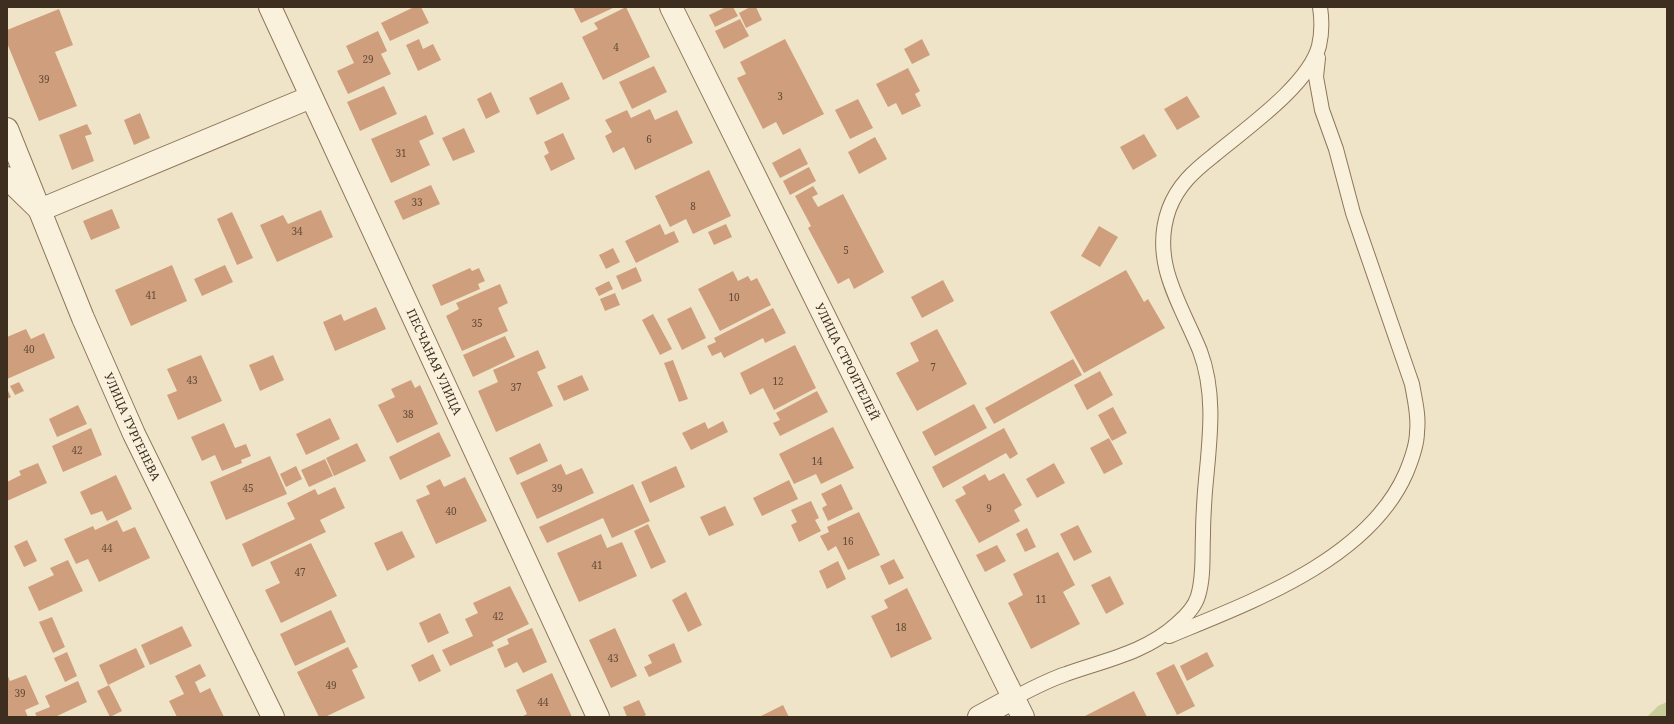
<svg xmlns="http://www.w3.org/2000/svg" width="1674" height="724" viewBox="0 0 1674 724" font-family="'Noto Serif',serif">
<rect width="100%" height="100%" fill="#f0e4c8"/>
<path fill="#c9cf9b" d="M1667 702V717H1647L1658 706Z"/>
<g fill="#cf9f7d">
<path d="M414 7H421L429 23 390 41 381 23Z"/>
<path d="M573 7H615L581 23Z"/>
<path d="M626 7 650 57 603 80 582 37 598 29 594 23Z"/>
<path d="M726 7H733L738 16 715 27 709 15Z"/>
<path d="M750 7H756L762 20 746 28 739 13Z"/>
<path d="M59 9 73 45 55 52 77 106 39 121 7 43V30Z"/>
<path d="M740 19 749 36 724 49 715 31Z"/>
<path d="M378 31 387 51 381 54 391 74 348 94 337 71 354 63 346 46Z"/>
<path d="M419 39 423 49 433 44 441 60 418 71 406 45Z"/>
<path d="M785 39 824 114 783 135 776 122 763 129 737 78 746 74 740 62Z"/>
<path d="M922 39 930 55 912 64 904 49Z"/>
<path d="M654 66 667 92 632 109 619 82Z"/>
<path d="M908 68 920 91 915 94 921 106 902 115 896 103 888 107 876 84Z"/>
<path d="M562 82 570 99 537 115 529 98Z"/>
<path d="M384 86 397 114 360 131 347 102Z"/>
<path d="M491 92 500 112 486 119 477 99Z"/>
<path d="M1187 96 1200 117 1177 130 1164 109Z"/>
<path d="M858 99 873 128 850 139 835 110Z"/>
<path d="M650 109 655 120 677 110 693 143 635 170 624 147 613 153 605 136 612 132 605 120 627 110 631 118Z"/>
<path d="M140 113 150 138 134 145 124 120Z"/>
<path d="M426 115 434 134 419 141 430 165 391 183 371 139Z"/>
<path d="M87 124 92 134 85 136 94 161 72 170 59 135Z"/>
<path d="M464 128 475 152 453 161 442 138Z"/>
<path d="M563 133 575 159 551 171 544 156 549 153 544 142Z"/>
<path d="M1144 134 1157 156 1133 170 1120 147Z"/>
<path d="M875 137 887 159 859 174 848 152Z"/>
<path d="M800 148 808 164 780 178 772 163Z"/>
<path d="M809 167 816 181 790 195 783 181Z"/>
<path d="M709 170 731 216 693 234 686 219 670 227 655 196Z"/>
<path d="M431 185 440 204 403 220 394 201Z"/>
<path d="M813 186 818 194 812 197 818 207 843 194 884 272 854 289 849 278 838 284 808 228 811 226 795 196Z"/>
<path d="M112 209 120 228 91 240 83 221Z"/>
<path d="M321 210 333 237 277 262 260 225 283 215 288 224Z"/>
<path d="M232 212 253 258 237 265 217 219Z"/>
<path d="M660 224 665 235 674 231 679 242 636 263 625 241Z"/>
<path d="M726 224 732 237 714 245 708 232Z"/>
<path d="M1099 226 1118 237 1100 267 1081 256Z"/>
<path d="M613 248 620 262 606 269 599 255Z"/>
<path d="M172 265 187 301 131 326 115 290Z"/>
<path d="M225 265 233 282 202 296 194 279Z"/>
<path d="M636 267 642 281 622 290 616 276Z"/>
<path d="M470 268 472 271 479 268 485 281 478 284 480 289 441 306 432 285Z"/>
<path d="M1126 270 1144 302 1148 299 1165 328 1084 373 1050 312Z"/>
<path d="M733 271 738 281 748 276 751 281 757 278 771 305 720 331 698 289Z"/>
<path d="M943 280 954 301 922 318 911 297Z"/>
<path d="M609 281 613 289 599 296 595 288Z"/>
<path d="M500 284 508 303 498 308 508 331 462 351 446 316 459 309 456 303Z"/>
<path d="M615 293 620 305 605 311 600 299Z"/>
<path d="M376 307 386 329 335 351 323 322 341 314 344 321Z"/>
<path d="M691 307 706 338 682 350 667 319Z"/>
<path d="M773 308 786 333 765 343 763 338 724 358 721 352 712 356 707 346 716 342 714 338Z"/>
<path d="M653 314 672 349 660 355 642 320Z"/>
<path d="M26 329 31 339 44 333 55 358 7 379V337Z"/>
<path d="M937 329 967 384 917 411 896 373 919 361 910 343Z"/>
<path d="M505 336 515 357 473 377 463 355Z"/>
<path d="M795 345 816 388 774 410 763 388 750 395 740 373Z"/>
<path d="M538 350 546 368 537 372 553 406 496 432 478 391 498 382 493 370Z"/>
<path d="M201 355 222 401 178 420 167 395 177 391 167 369Z"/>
<path d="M273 355 284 380 260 391 249 365Z"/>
<path d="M1073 359 1082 375 994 424 985 408Z"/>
<path d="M673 360 688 399 679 402 664 363Z"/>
<path d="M1100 371 1113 395 1087 410 1074 385Z"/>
<path d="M582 375 589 390 564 401 557 386Z"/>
<path d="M411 380 415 388 420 385 438 424 397 443 378 405 395 397 391 389Z"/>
<path d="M19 382 24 391 15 395 10 386Z"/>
<path d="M7 389 11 397 7 399Z"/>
<path d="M817 391 828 412 780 436 773 423 780 420 776 413Z"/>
<path d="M974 404 987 428 935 456 922 432Z"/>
<path d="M78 405 87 424 57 437 49 419Z"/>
<path d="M1113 407 1127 433 1112 441 1098 415Z"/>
<path d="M330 418 340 439 306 455 296 434Z"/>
<path d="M723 421 728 432 691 450 682 433 705 422 708 429Z"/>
<path d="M224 423 235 448 246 444 251 456 241 460 242 463 222 471 215 455 202 461 191 437Z"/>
<path d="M833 427 854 468 821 484 816 474 794 484 779 454Z"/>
<path d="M91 428 102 455 63 472 52 446Z"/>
<path d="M1004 428 1018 454 1010 459 1006 453 943 488 932 467Z"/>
<path d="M439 432 451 456 400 480 389 457Z"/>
<path d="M1109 438 1123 464 1104 474 1090 448Z"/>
<path d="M357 443 366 461 334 476 326 458Z"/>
<path d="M540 443 548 461 517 475 509 458Z"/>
<path d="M270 456 287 494 226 520 210 482Z"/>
<path d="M325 459 333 476 309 487 301 470Z"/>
<path d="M38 463 47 483 7 501V482L21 475 19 471Z"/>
<path d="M1054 463 1065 483 1037 498 1026 479Z"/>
<path d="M561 464 566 475 582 468 594 493 537 519 520 483Z"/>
<path d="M296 466 302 479 286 487 280 474Z"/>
<path d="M676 466 685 487 650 503 641 482Z"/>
<path d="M1004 473 1022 505 1014 510 1020 521 979 543 955 500 966 494 962 487 985 474 989 481Z"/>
<path d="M116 475 132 509 107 521 102 511 91 515 80 492Z"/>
<path d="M465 477 487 521 436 544 416 500 430 494 426 486 440 479 444 487Z"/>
<path d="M789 480 798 499 762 516 753 498Z"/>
<path d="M633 484 650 521 612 538 603 518 547 543 539 527Z"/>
<path d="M841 484 853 509 828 521 822 508 827 505 821 494Z"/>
<path d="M335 487 345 508 320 520 326 532 252 567 242 544 295 519 287 503 315 489 318 495Z"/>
<path d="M811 501 819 518 815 520 821 531 799 542 791 525 797 522 791 510Z"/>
<path d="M725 506 734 525 709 536 700 517Z"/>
<path d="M859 512 880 555 848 570 836 546 828 551 820 536 829 532 827 527Z"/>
<path d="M117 520 123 532 135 527 150 558 99 582 88 559 76 564 64 539 93 526 95 530Z"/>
<path d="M648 524 666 562 651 569 634 531Z"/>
<path d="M1078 525 1092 552 1074 561 1060 534Z"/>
<path d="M1027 528 1036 547 1025 552 1016 534Z"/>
<path d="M402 531 415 557 387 571 374 543Z"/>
<path d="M601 534 607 548 622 542 637 576 579 602 557 553Z"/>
<path d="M27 540 37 561 24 567 14 546Z"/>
<path d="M311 543 337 596 281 623 265 590 280 583 270 562Z"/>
<path d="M997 545 1006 561 985 572 976 555Z"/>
<path d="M1058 552 1075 585 1063 592 1080 624 1031 649 1008 603 1023 595 1013 574Z"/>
<path d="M894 559 904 578 889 585 880 566Z"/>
<path d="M68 560 83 591 39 611 28 587 54 575 50 568Z"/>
<path d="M838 561 846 579 827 589 819 571Z"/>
<path d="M1110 576 1124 604 1106 614 1091 585Z"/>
<path d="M510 586 529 624 492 642 494 646 450 666 442 650 473 636 465 619 478 613 473 603Z"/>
<path d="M907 588 932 639 891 658 871 616 888 608 884 600Z"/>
<path d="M686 592 702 625 688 632 672 600Z"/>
<path d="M331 610 346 642 295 666 280 634Z"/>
<path d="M440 613 449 633 428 643 419 623Z"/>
<path d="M52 617 65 647 53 653 39 622Z"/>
<path d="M182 626 192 646 150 665 141 645Z"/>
<path d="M532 628 547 662 523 673 517 662 505 668 497 649 509 644 507 639Z"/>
<path d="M615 628 637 676 611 688 589 640Z"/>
<path d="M674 643 682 662 649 677 644 667 652 663 648 655Z"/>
<path d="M348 647 358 667 352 670 365 698 325 717H319L297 672Z"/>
<path d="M136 648 145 667 108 685 99 665Z"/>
<path d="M67 652 77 676 65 682 54 658Z"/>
<path d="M1207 652 1214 666 1187 681 1180 666Z"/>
<path d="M433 654 441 671 419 682 411 665Z"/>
<path d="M200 664 206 676 195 682 200 693 210 688 224 717H177L169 701 184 694 175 676Z"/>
<path d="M1174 664 1195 706 1177 715 1156 673Z"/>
<path d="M552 673 572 717H521L527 714 516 690Z"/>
<path d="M7 674 10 681 26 675 39 704 25 710 28 717H7Z"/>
<path d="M78 681 87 702 55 717H37L35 713 50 707 45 696Z"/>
<path d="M109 685 122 711 110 717 97 691Z"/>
<path d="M1134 691 1147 717H1083Z"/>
<path d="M639 700 646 715 642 717H627L623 707Z"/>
<path d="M783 705 789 717H759Z"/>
</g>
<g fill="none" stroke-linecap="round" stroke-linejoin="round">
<defs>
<g id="lane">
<path d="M1169 636C1251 602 1368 560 1406 473 1411 461 1417 446 1417 432 1419 416 1415 401 1412 384L1353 213 1336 149 1322 110 1316 77 1318 58"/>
<path d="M1014 698C1031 689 1048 680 1066 674 1105 660 1145 653 1177 624 1186 616 1195 607 1198 596 1204 577 1202 554 1203 535 1203 520 1204 505 1205 491 1209 444 1217 396 1200 351 1181 304 1150 262 1169 209 1178 185 1194 171 1213 156 1244 130 1309 85 1319 46 1322 33 1322 20 1320 7"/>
</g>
<g id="street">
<path id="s1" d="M270 7 598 717"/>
<path id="s2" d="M671 7 1023 717"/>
<path id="s3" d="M7 129 83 318 134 434 273 717"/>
<path d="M7 178 40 210 311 97"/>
<path d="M979 717 1014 698"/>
</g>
</defs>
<use href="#lane" stroke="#8d765c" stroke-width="16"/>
<use href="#street" stroke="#8d765c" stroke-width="24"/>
<use href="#lane" stroke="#faf1dc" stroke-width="14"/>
<use href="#street" stroke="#faf1dc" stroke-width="22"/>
</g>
<g text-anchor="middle" stroke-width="3" stroke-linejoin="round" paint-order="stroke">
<g font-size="10" fill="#624a37">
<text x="616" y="51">4</text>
<text x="368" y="63">29</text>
<text x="44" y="83">39</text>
<text x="780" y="100">3</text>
<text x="649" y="143">6</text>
<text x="401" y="157">31</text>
<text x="417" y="206">33</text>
<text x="693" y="210">8</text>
<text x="297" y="235">34</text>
<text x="846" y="254">5</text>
<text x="151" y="299">41</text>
<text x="734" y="301">10</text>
<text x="477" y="327">35</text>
<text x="29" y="353">40</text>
<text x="933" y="371">7</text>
<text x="192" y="384">43</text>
<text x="778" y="385">12</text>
<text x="516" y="391">37</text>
<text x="408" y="418">38</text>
<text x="77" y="454">42</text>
<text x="817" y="465">14</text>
<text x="248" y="492">45</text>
<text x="557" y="492">39</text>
<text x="989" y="512">9</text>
<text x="451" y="515">40</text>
<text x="848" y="545">16</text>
<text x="107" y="552">44</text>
<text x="597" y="569">41</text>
<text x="300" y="576">47</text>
<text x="1041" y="603">11</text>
<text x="498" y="620">42</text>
<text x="901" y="631">18</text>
<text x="613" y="662">43</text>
<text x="331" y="689">49</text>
<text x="20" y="697">39</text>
<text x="543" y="706">44</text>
</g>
<g font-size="12" fill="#3d2e20" stroke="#f7eed8">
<text dy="4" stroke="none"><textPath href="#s1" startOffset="391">ПЕСЧАНАЯ УЛИЦА</textPath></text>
<text dy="4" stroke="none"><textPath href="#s2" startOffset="396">УЛИЦА СТРОИТЕЛЕЙ</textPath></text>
<text dy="4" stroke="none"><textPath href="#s3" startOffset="323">УЛИЦА ТУРГЕНЕВА</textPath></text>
</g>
</g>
<rect width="1674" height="724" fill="none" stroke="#3d2e20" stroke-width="16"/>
</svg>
